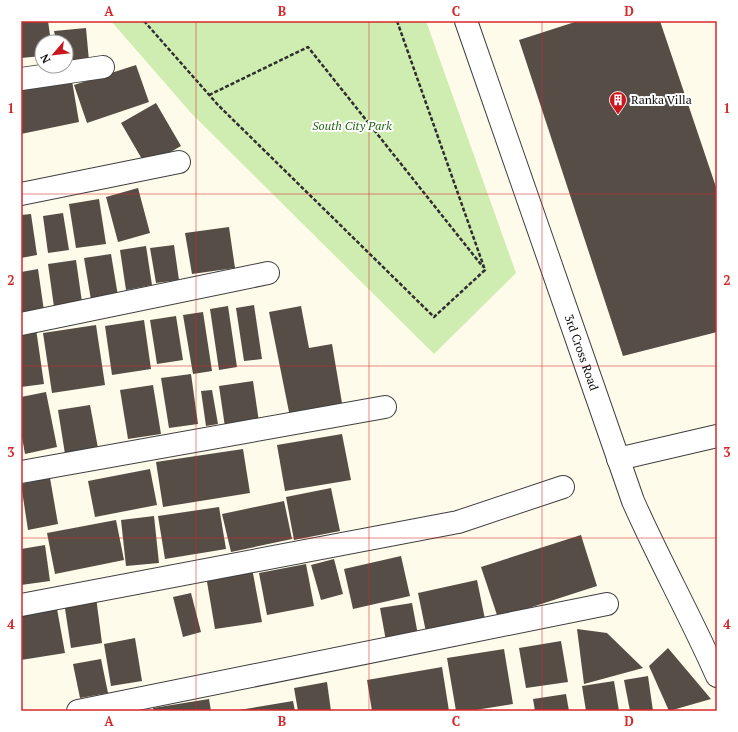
<svg xmlns="http://www.w3.org/2000/svg" width="738" height="732" viewBox="0 0 738 732" font-family="'PT Serif',serif">
<rect width="100%" height="100%" fill="#fffbeb"/>
<path fill="#d0edb1" d="M111 21H426L516 273 434 354 191 113Z"/>
<g fill="#564d47">
<path d="M21 21H48L51 42H42V56L21 58Z"/>
<path d="M578 21H660L717 190V332L623 356 519 40Z"/>
<path d="M86 28 89 61 66 63V42H56L54 31Z"/>
<path d="M136 65 149 102 87 123 74 85Z"/>
<path d="M72 81 79 122 21 134V90Z"/>
<path d="M156 103 181 146 146 166 121 123Z"/>
<path d="M138 188 150 233 118 242 106 197Z"/>
<path d="M99 199 106 244 76 248 69 204Z"/>
<path d="M63 213 69 250 48 253 43 216Z"/>
<path d="M31 214 37 255 21 258V215Z"/>
<path d="M229 227 235 268 192 274 185 233Z"/>
<path d="M174 245 179 280 156 283 150 248Z"/>
<path d="M146 246 152 285 126 290 120 250Z"/>
<path d="M111 254 118 296 91 300 84 258Z"/>
<path d="M76 260 82 302 54 307 48 264Z"/>
<path d="M38 269 44 311 22 314 21 272Z"/>
<path d="M254 305 262 359 244 361 236 308Z"/>
<path d="M228 306 237 367 219 370 210 309Z"/>
<path d="M301 306 309 348 332 344 343 409 290 417 269 312Z"/>
<path d="M203 312 212 371 193 374 183 315Z"/>
<path d="M176 316 183 360 157 364 150 320Z"/>
<path d="M144 320 151 369 112 375 105 326Z"/>
<path d="M96 325 105 385 52 393 43 333Z"/>
<path d="M36 329 44 384 21 387V331Z"/>
<path d="M191 374 198 424 169 428 161 378Z"/>
<path d="M253 381 259 422 225 427 219 386Z"/>
<path d="M153 385 161 434 128 439 120 390Z"/>
<path d="M212 390 218 424 206 426 201 391Z"/>
<path d="M46 392 57 447 25 454 21 432V397Z"/>
<path d="M90 405 98 448 65 454 58 410Z"/>
<path d="M342 434 351 480 285 491 277 445Z"/>
<path d="M243 449 250 493 163 507 156 462Z"/>
<path d="M150 469 157 505 95 517 88 481Z"/>
<path d="M50 478 58 524 28 530 21 484Z"/>
<path d="M331 488 340 531 294 540 286 497Z"/>
<path d="M284 501 292 539 231 552 222 514Z"/>
<path d="M219 507 226 549 165 559 158 516Z"/>
<path d="M154 516 159 563 126 566 121 520Z"/>
<path d="M116 520 124 560 55 574 47 533Z"/>
<path d="M581 535 597 586 498 618 481 567Z"/>
<path d="M45 545 50 581 21 585V549Z"/>
<path d="M401 556 410 596 353 609 344 569Z"/>
<path d="M334 559 343 594 321 600 311 565Z"/>
<path d="M306 564 314 606 267 615 259 573Z"/>
<path d="M252 568 262 622 215 629 206 576Z"/>
<path d="M477 580 486 624 427 637 418 593Z"/>
<path d="M191 593 201 632 183 637 173 597Z"/>
<path d="M96 597 102 643 71 648 64 602Z"/>
<path d="M412 603 418 635 386 641 380 608Z"/>
<path d="M57 609 65 653 21 660V615Z"/>
<path d="M577 629 607 633 643 668 584 684Z"/>
<path d="M135 638 142 681 111 686 104 644Z"/>
<path d="M561 641 568 682 526 688 519 648Z"/>
<path d="M668 648 711 699 669 711 649 666Z"/>
<path d="M504 649 513 704 469 711H456L447 658Z"/>
<path d="M101 659 108 693 80 698 73 664Z"/>
<path d="M442 667 449 711H372L367 680Z"/>
<path d="M648 676 653 711H630L624 680Z"/>
<path d="M614 681 619 711H586L582 686Z"/>
<path d="M327 682 331 711H298L294 688Z"/>
<path d="M566 694 569 711H535L533 699Z"/>
<path d="M209 699 211 711H154L153 708Z"/>
<path d="M293 701 295 711H239V710Z"/>
</g>
<g fill="none" stroke-linecap="round" stroke-linejoin="round">
<defs>
<g id="minor">
<path d="M21 79 103 67"/>
<path d="M21 194 179 162"/>
<path d="M21 324 268 273"/>
<path d="M618 459 717 436"/>
<path d="M21 472 385 407"/>
<path d="M21 605 458 522 563 487"/>
<path d="M78 711 607 604"/>
</g>
<g id="tertiary">
<path id="s1" d="M466 21 633 501C659 560 691 617 717 676"/>
</g>
</defs>
<use href="#minor" stroke="#3f3f3f" stroke-width="24"/>
<use href="#tertiary" stroke="#3f3f3f" stroke-width="24"/>
<g stroke="#2e2e2e" stroke-width="2.5" stroke-dasharray="4 2" stroke-linecap="butt">
<path d="M144 21 218 105 434 317 485 270 397 21"/>
<path d="M209 95 308 47 483 267"/>
</g>
<use href="#minor" stroke="#fff" stroke-width="22"/>
<use href="#tertiary" stroke="#fff" stroke-width="22"/>
</g>
<path fill="none" stroke="#d62828" stroke-width="1" stroke-opacity="0.55" d="M196 21V711M369 21V711M542 21V711M21 194H717M21 366H717M21 538H717"/>
<defs>
<symbol id="building-pin" viewBox="-11 -11 22 30"><path d="M0 17L-7.5 6A9.5 9.5 0 1 1 7.5 6Z" fill="#c9171f" stroke="#fff"/><path d="M-4-6H4V6H1V3H-1V6H-4ZM-2.5-4.3h1.7v1.8h-1.7ZM.8-4.3h1.7v1.8H.8ZM-2.5-1h1.7V.8h-1.7ZM.8-1h1.7V.8H.8Z" fill="#fff"/></symbol>
</defs>
<g fill-rule="evenodd">
<use href="#building-pin" x="608" y="90" width="20" height="27"/>
</g>
<g text-anchor="middle" stroke-width="4" stroke-linejoin="round" paint-order="stroke">
<g font-size="12" fill="#0c0c0c" stroke="#fff" text-anchor="start">
<text x="631" y="104">Ranka Villa</text>
</g>
<g font-size="12" font-style="italic" fill="#286917" stroke="#fff">
<text x="352" y="130">South City Park</text>
</g>
<g font-size="12" fill="#0c0c0c" stroke="#fff">
<text dy="4" stroke="none"><textPath href="#s1" startOffset="351">3rd Cross Road</textPath></text>
</g>
</g>
<rect width="738" height="732" fill="none" stroke="#ffffff" stroke-width="44"/>
<g transform="translate(54 54) rotate(242)"><circle r="19" fill="#ffffff" stroke="#9e9e9e"/>
<path d="M0-3L7 15L0 10L-7 15Z" fill="#c9171f"/>
<text y="-6" font-size="11" font-weight="bold" text-anchor="middle" fill="#0c0c0c">N</text>
</g>
<rect x="22" y="22" width="694" height="688" fill="none" stroke="#d62828" stroke-width="1.5"/>
<g font-size="13" text-anchor="middle" font-weight="bold" fill="#d62828">
<text x="109" y="16">A</text>
<text x="282" y="16">B</text>
<text x="456" y="16">C</text>
<text x="629" y="16">D</text>
<text x="11" y="113">1</text>
<text x="727" y="113">1</text>
<text x="11" y="285">2</text>
<text x="727" y="285">2</text>
<text x="11" y="457">3</text>
<text x="727" y="457">3</text>
<text x="11" y="629">4</text>
<text x="727" y="629">4</text>
<text x="109" y="726">A</text>
<text x="282" y="726">B</text>
<text x="456" y="726">C</text>
<text x="629" y="726">D</text>
</g>
</svg>
